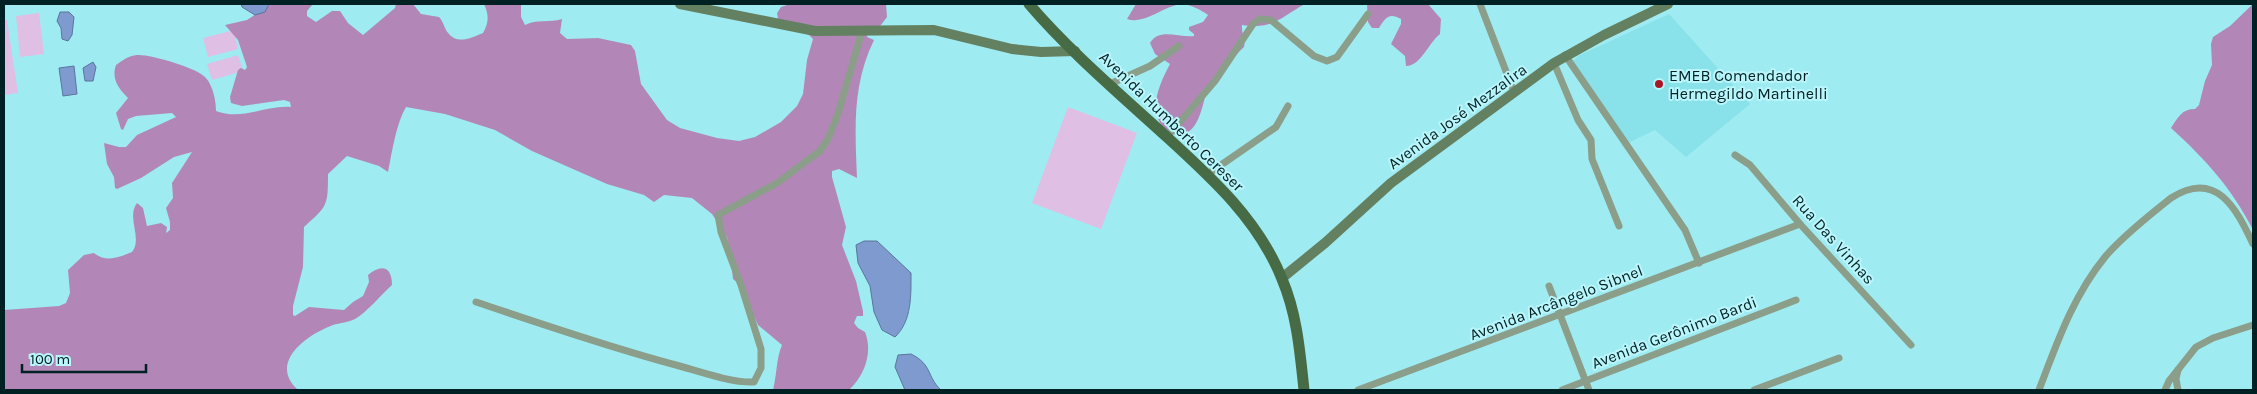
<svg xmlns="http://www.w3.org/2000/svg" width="2257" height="394" viewBox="0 0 2257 394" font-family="Karla,sans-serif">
<rect width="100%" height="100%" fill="#9febf2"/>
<path fill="#89e2ea" d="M1669 14 1750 104 1686 157 1655 130 1628 143 1572 63 1578 56Z"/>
<g fill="#e0bfe4">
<path d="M39 13 44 54 20 57 16 16Z"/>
<path d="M4 20H7L18 93 4 95Z"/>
<path d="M234 30 238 49 208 57 203 38Z"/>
<path d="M238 55 243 71 212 80 207 64Z"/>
<path d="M1068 107 1137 133 1101 229 1032 203Z"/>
</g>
<g fill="#b287b7">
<path d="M271 4H313L307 11V16L316 22 332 11H340L348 23 363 35 395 8 396 4H413L421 14 439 17C444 22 444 29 449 34 458 45 473 37 483 33 489 22 489 15 484 4H525L521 5V17L525 25C536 19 549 23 562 19L560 33 567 39 598 38 631 45 635 51 641 84 667 120 680 128 717 138 739 141 755 137 781 122 797 106 803 94 807 60 813 39 809 35 778 19 777 13 781 7 790 4H886L887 17 881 25 868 32 867 37 874 40C852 85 855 129 857 178L839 169 832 171V177L846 227 842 245 856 281 863 311V316H857L854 323 858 328 865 332C873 352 865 375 849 390H773C777 375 776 359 782 345L758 325 740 285 733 279 730 250 727 237 712 214 692 198 664 195 654 202 644 195 607 184 532 151 495 130 445 114 406 107C396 124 392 152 388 172L379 166 347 156 328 174C328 207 327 206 304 227L303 267 293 306V315L295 316 309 307 344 310 353 302 363 296 369 282 368 275C381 264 392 266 392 285 381 295 367 312 355 319 349 322 340 323 333 325 306 335 268 363 298 390H4V310L59 306 66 303 70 293 68 270 84 255 94 253C106 263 120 257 132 252 143 238 126 218 137 203L143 208 147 226 161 223 167 227 166 233 170 230V222L166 208 173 198 172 183 192 152 174 157 141 178 117 189 115 188 114 177 107 164 104 143 119 147H126L137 135 176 117 172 113 136 116 128 119 123 130 121 129 116 113 128 98C119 89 111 79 116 65 123 60 128 56 137 55 150 54 198 68 206 78 213 86 216 101 216 111 242 121 265 105 291 107L290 102 284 100 242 106 231 103 230 97 238 70 241 68 245 70 247 67 238 40 225 25 247 20Z"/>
<path d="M1136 4H1305C1279 18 1273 30 1242 25 1241 33 1246 39 1244 47 1234 57 1220 68 1212 80 1202 93 1204 130 1181 135 1175 136 1168 132 1164 128 1147 110 1160 83 1170 64L1155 54 1150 43C1159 27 1179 38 1194 36V34L1189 30V27L1203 22 1208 15C1201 10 1190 4 1181 4 1164 6 1144 25 1127 19Z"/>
<path d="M1367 4H1428L1441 19 1440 34C1429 42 1421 66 1406 66L1405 56 1391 44 1401 24V19C1389 12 1385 18 1379 28H1372L1368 22Z"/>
<path d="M2253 4V230C2231 187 2206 160 2171 128 2178 117 2182 109 2195 109L2199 105 2205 81 2212 65 2211 44 2213 37 2230 26Z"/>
</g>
<g fill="#7f9acf" stroke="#59769b">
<path d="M241 4H269L265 12 255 15 242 7Z"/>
<path d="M60 12H69L74 17 72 35 68 41 62 39 61 28 57 21Z"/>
<path d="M93 62 96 67 93 81H85L83 68Z"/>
<path d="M74 66 77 94 63 96 59 68Z"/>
<path d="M864 241H877L911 273C911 295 912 321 895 337L882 330 874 312 870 286 858 263 856 245Z"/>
<path d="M911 354C933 365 926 376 941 390H905L895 367 898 355Z"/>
</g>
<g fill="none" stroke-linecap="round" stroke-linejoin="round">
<g stroke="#8b9e89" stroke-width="7">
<path d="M1480 4 1514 92"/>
<path d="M1565 55 1685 230 1699 263"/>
<path d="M1554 63 1578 120 1591 140 1592 159 1619 226"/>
<path d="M1110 84 1150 66 1179 46"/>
<path d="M1167 137 1215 81 1253 24 1260 19 1271 20 1314 56 1327 61 1337 57 1368 14"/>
<path d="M1735 155 1750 165 1800 224 1911 345"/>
<path d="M1208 174 1276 127 1288 106"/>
<path d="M1549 286 1589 390"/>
<path d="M476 302C542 324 608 347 676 365 698 371 731 383 754 382L761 368V349L741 285 721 232 718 215 777 183 820 151 828 139 838 114 862 31"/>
<path d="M1358 390 1800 224"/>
<path d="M1562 390 1796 300"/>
<path d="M1754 390 1839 358"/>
<path d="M2039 390C2057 343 2073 296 2105 257 2120 239 2152 213 2171 198 2216 169 2236 208 2253 244"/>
<path d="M2165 390 2169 381 2196 347 2213 338 2253 325"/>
<path d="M2178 390 2176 379 2178 370"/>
</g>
<g stroke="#638061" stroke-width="10">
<path d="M680 4 815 31 934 30 1012 49 1041 52 1075 51"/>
<path d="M1282 278 1325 243 1391 183 1554 63 1604 35 1668 4"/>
</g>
<path stroke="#476b45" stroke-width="11" d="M1029 4C1070 52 1121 95 1168 138 1213 179 1259 221 1282 279 1297 314 1300 352 1304 390"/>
</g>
<circle fill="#ab1626" stroke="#baf6fb" stroke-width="2" cx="1659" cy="84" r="5"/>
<g text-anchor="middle" stroke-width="4" stroke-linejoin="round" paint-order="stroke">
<g font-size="16" fill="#002123" stroke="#baf6fb" text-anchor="start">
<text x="1669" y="81">EMEB Comendador<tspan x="1669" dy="18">Hermegildo Martinelli</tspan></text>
</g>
<g font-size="16" fill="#002123" stroke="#baf6fb">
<text transform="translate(1457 116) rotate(-36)" y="6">Avenida José Mezzalira</text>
<text transform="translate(1172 121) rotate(44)" y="6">Avenida Humberto Cereser</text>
<text transform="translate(1834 239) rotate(48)" y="6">Rua Das Vinhas</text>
<text transform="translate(1556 302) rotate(-21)" y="6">Avenida Arcângelo Sibnel</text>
<text transform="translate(1674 332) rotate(-21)" y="6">Avenida Gerônimo Bardi</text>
</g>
</g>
<rect width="2257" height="394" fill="none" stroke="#002123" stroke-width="10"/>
<path d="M22 364v8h124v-8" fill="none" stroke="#002123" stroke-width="2.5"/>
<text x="30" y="364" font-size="15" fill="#002123" stroke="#baf6fb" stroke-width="4" paint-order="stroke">100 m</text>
</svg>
